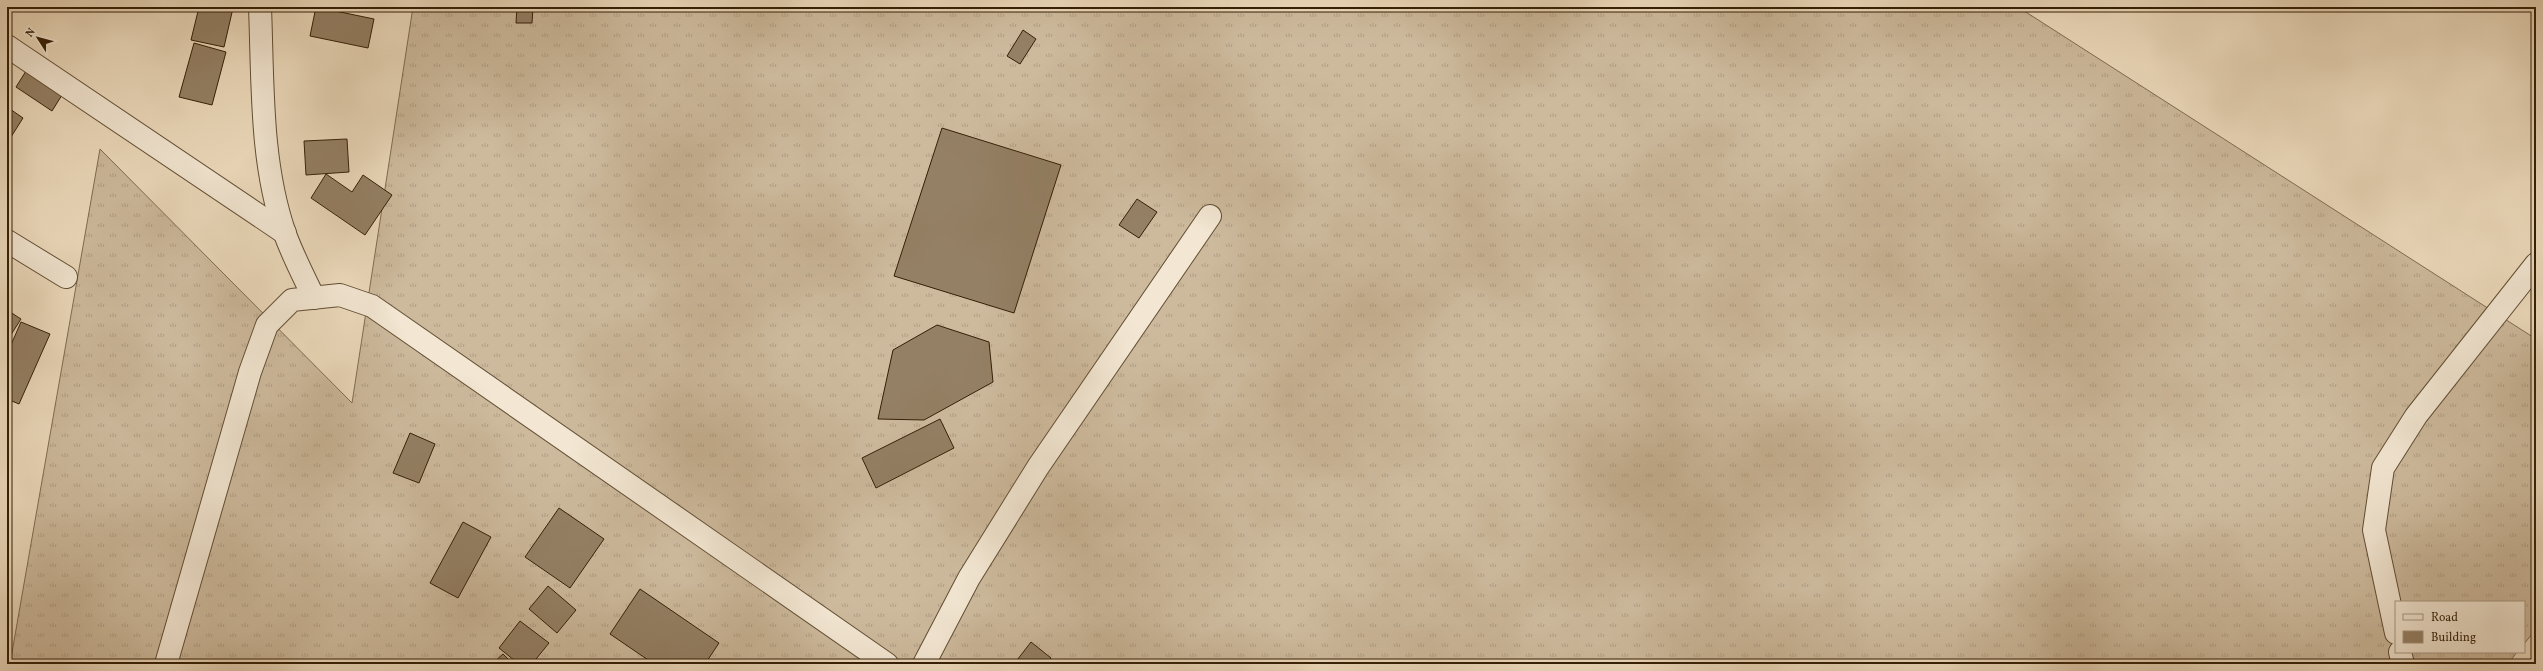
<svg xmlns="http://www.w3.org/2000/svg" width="2543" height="671" viewBox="0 0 2543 671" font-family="Vollkorn,serif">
<defs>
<pattern id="grass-tufts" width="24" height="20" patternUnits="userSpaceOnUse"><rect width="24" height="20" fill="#cdba9d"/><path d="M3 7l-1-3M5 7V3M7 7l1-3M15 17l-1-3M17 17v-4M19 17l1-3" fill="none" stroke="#b19f86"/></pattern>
</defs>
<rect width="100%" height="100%" fill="#ecdabc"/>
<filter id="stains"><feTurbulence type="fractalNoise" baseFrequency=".005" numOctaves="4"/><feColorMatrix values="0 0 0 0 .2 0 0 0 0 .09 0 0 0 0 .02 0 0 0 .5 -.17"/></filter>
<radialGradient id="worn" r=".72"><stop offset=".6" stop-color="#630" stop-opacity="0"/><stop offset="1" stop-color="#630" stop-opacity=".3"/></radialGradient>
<path fill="url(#grass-tufts)" stroke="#806c52" d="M413 7H2018L2536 339V629L2524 644V602H2396V652H2517L2508 664H10L100 149 352 403Z"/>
<g fill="#948065" stroke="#341f06">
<path d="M199 7 233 8 224 47 191 40Z"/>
<path d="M316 7 374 19 368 48 310 36Z"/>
<path d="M517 7H533L532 23H516Z"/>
<path d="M1023 30 1036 39 1020 64 1007 56Z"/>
<path d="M194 43 226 52 212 105 179 97Z"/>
<path d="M26 71 62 95 52 111 16 87Z"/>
<path d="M7 107 23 118 11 137 7 135Z"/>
<path d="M942 128 1061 165 1014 313 894 276Z"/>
<path d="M347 139 349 172 306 175 304 141Z"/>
<path d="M326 174 352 192 363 175 392 195 365 235 311 198Z"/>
<path d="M1137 199 1157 212 1139 238 1119 225Z"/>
<path d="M7 310 21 319 7 341Z"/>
<path d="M21 322 50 334 19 404 7 399V354Z"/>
<path d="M937 325 989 342 993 382 924 420 878 419 893 350Z"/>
<path d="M940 419 954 448 876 488 862 458Z"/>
<path d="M410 433 435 444 419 483 393 473Z"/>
<path d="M7 435 11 437 7 443Z"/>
<path d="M559 508 604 539 570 588 525 557Z"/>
<path d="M463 522 491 537 458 598 430 583Z"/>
<path d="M548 586 576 610 557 633 529 609Z"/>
<path d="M640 589 719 643 705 664H654L610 634Z"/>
<path d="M520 621 549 643 532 664H519L499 648Z"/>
<path d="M1031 642 1051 658 1046 664H1014Z"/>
<path d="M503 654 513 664H492Z"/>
</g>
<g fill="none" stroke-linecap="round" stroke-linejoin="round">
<defs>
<g id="minor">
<path d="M260 7C263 82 260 162 285 234 293 256 304 277 314 298"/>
<path d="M7 46 285 233"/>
<path d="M7 241 66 277"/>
<path d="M2396 633 2374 530 2383 468 2416 416 2536 264"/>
<path d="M2400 652 2403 664"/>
<path d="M166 664 250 372 267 325 292 300 340 295 372 306 887 664"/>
<path d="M924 664 969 578 1038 467 1210 216"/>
</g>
</defs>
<use href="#minor" stroke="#624e34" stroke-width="24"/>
<use href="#minor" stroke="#f3e7d3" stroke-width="22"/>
</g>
<rect width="2543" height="671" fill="none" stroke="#ecdabc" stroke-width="24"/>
<rect x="8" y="8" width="2527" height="655" fill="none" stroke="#341f06" stroke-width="2"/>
<rect x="12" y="12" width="2519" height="647" fill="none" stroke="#341f06"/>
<rect x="2395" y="601" width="130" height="52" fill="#f3e7d3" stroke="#a79781"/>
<rect x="2403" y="614" width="20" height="6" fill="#f3e7d3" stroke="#a79781"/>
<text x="2431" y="621" font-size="12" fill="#341f06">Road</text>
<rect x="2403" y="631" width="20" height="12" fill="#948065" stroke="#a79781"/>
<text x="2431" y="641" font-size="12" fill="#341f06">Building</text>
<g transform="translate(38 38) rotate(306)" stroke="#f3e7d3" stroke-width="3" paint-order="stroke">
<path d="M0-3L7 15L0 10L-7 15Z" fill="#341f06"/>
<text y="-6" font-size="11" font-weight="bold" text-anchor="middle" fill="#341f06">N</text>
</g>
<rect width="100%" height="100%" filter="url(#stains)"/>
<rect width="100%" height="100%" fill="url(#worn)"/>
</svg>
